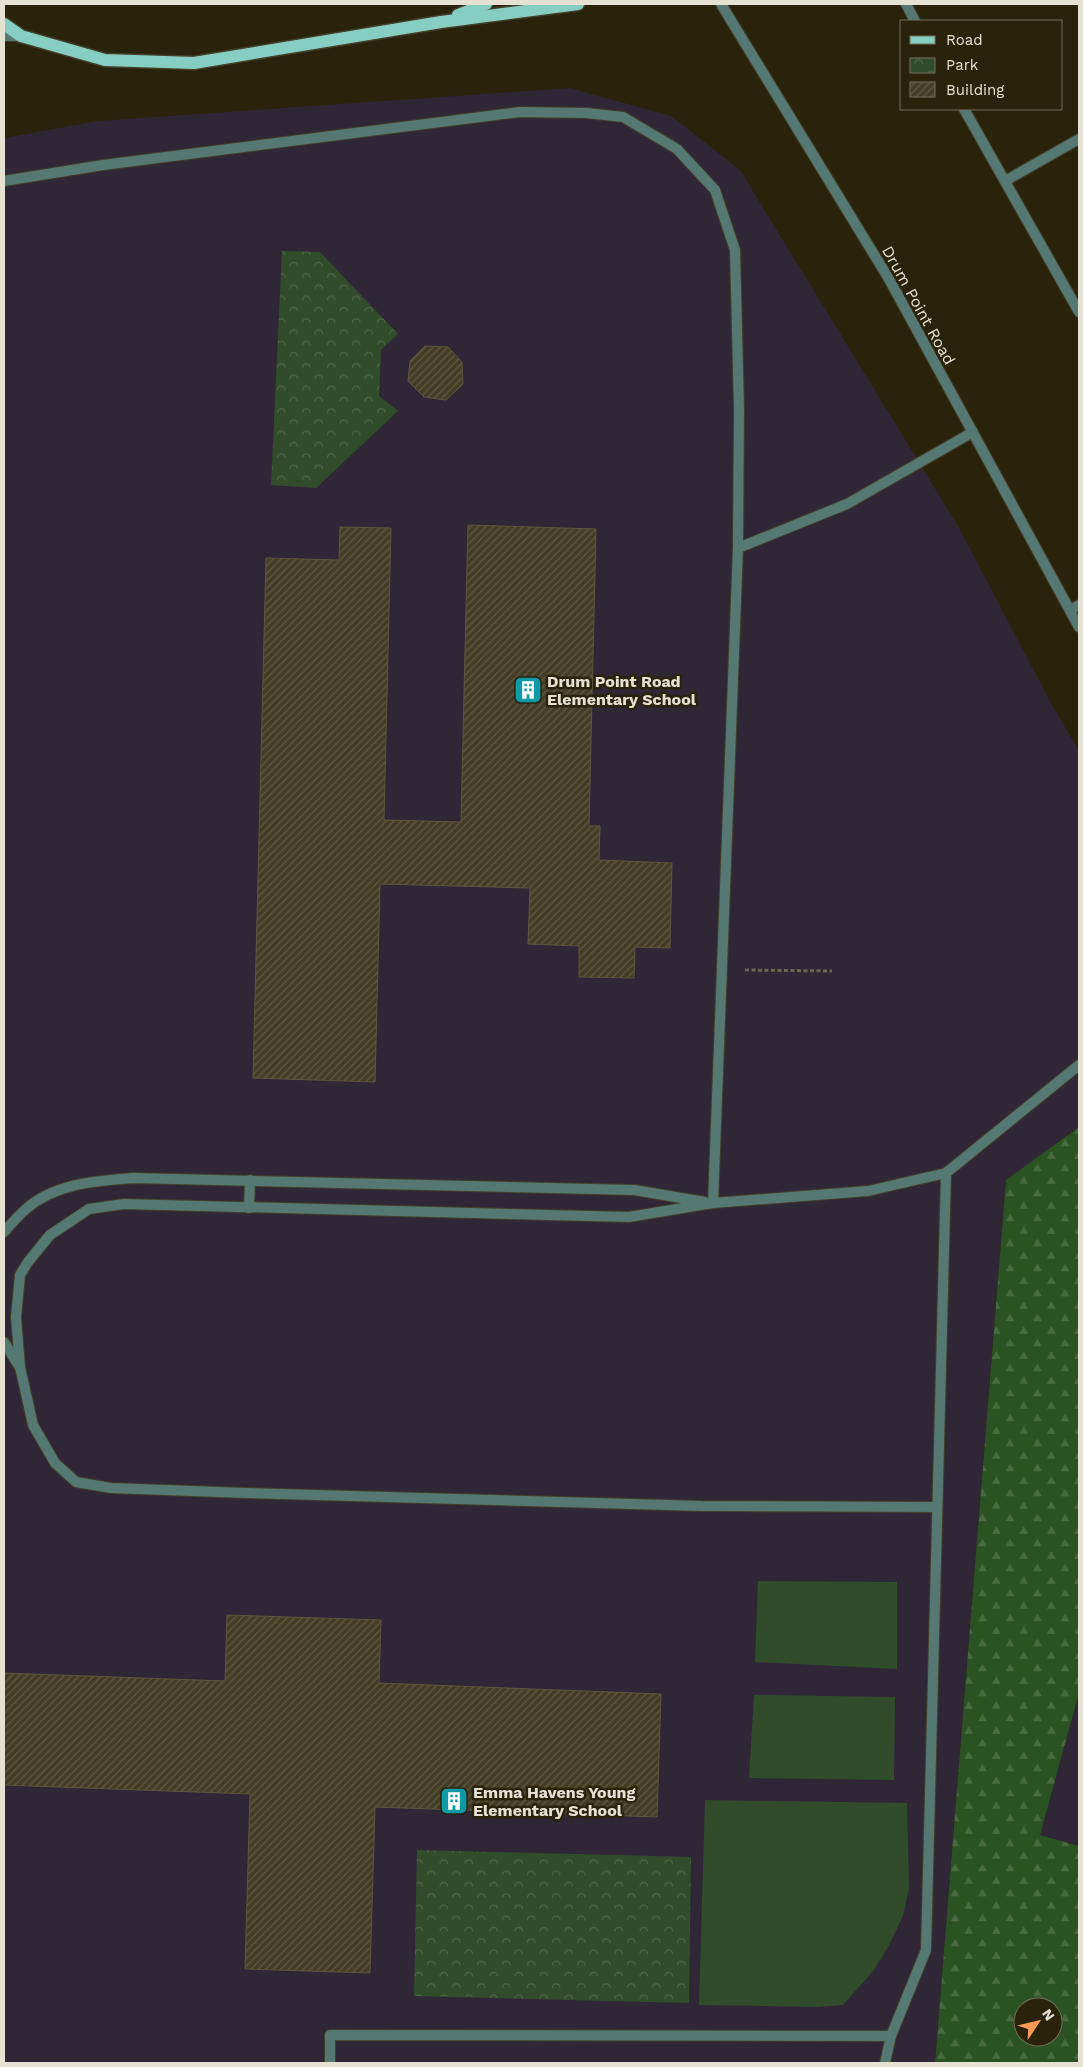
<svg xmlns="http://www.w3.org/2000/svg" width="1083" height="2067" viewBox="0 0 1083 2067" font-family="'Work Sans',sans-serif">
<defs>
<pattern id="forest-firs" width="22" height="20" patternUnits="userSpaceOnUse" patternTransform="scale(1.25)"><rect width="22" height="20" fill="#2b5223"/><path d="M5 1l3.5 6h-7zM16 11l3.5 6h-7z" fill="#4a6b42"/></pattern>
<pattern id="park-crowns" width="20" height="18" patternUnits="userSpaceOnUse" patternTransform="scale(1.25)"><rect width="20" height="18" fill="#314c2b"/><path d="M2 6a3 3 0 1 1 6 0M12 15a3 3 0 1 1 6 0" fill="none" stroke="#4f6649"/></pattern>
<pattern id="building-hatch" width="6" height="6" patternUnits="userSpaceOnUse" patternTransform="scale(1.25)"><rect width="6" height="6" fill="#443d26"/><path d="M-1 1l2-2M0 6l6-6M5 7l2-2" fill="none" stroke="#5f5945"/></pattern>
</defs>
<rect width="100%" height="100%" fill="#29230c"/>
<g fill="#2f2736">
<path d="M570 88 671 116 740 170 958 526 1052 705 1079 751V1127L1006 1180 935 2063H4V138L98 121Z"/>
<path d="M1079 1693V1846L1040 1835Z"/>
</g>
<g fill="#314c2b">
<path d="M758 1581 897 1582V1669L755 1662Z"/>
<path d="M754 1695 895 1697 894 1780 749 1778Z"/>
<path d="M705 1800 907 1803 909 1888 903 1916 888 1947 874 1970 843 2005 817 2007 699 2005Z"/>
</g>
<path fill="url(#forest-firs)" fill-rule="evenodd" d="M1079 1127V1693L1040 1835 1079 1846V2063H935L1006 1180ZM1023 2007H1053V2037H1023Z"/>
<g fill="url(#park-crowns)">
<path d="M282 251 320 252 398 334 381 350 379 396 398 411 316 488 271 485Z"/>
<path d="M417 1850 691 1857 689 2003 414 1996Z"/>
</g>
<g fill="url(#building-hatch)" stroke="#5d563e">
<path d="M425 346 448 347 462 362 463 384 446 400 424 397 408 381 410 361Z"/>
<path d="M468 525 596 529 589 826H600L599 860 672 863 670 948 635 947 634 978 579 977V946L528 944 530 888 380 884 375 1082 253 1078 266 558 339 560 340 527 391 528 384 820 461 822Z"/>
<path d="M227 1615 381 1620 379 1683 661 1694 657 1817 375 1807 370 1973 245 1969 250 1794 4 1785V1673L225 1681Z"/>
</g>
<g fill="none" stroke-linecap="round" stroke-linejoin="round">
<defs>
<g id="service">
<path d="M906 4 915 21"/>
<path d="M4 36H21"/>
<path d="M964 109 1079 312"/>
<path d="M4 181 103 165 520 112 586 113 623 117 677 149 715 190 735 250 739 409 738 548"/>
<path d="M1005 181 1079 139"/>
<path d="M1070 610 1079 605"/>
<path d="M713 1203 738 548 847 504 973 432"/>
<path d="M249 1208 250 1180"/>
<path d="M4 1232C11 1224 18 1216 26 1209 55 1183 97 1181 133 1178L634 1190 705 1202"/>
<path d="M4 1342 19 1366"/>
<path d="M937 1507 702 1506 246 1493 111 1488 76 1482 55 1463 33 1425 20 1367 16 1317 20 1275 28 1262 50 1235 89 1209 124 1204 629 1217 713 1203 868 1191 946 1173"/>
<path d="M330 2063V2035L891 2036"/>
<path d="M885 2063 891 2036 926 1950 946 1173 1079 1065"/>
</g>
<path id="tertiary" d="M721 4 889 279 1079 627"/>
<g id="primary">
<path d="M458 15 486 4"/>
<path d="M4 24 21 36 105 60 194 63 441 22 578 4"/>
</g>
</defs>
<use href="#service" stroke="#433e28" stroke-width="12"/>
<use href="#tertiary" stroke="#433e28" stroke-width="12"/>
<use href="#primary" stroke="#433e28" stroke-width="15"/>
<path stroke="#6b6551" stroke-width="3" stroke-dasharray="4 2.5" stroke-linecap="butt" d="M745 970 832 971"/>
<use href="#service" stroke="#567872" stroke-width="10"/>
<use href="#tertiary" stroke="#567872" stroke-width="10"/>
<use href="#primary" stroke="#86cec2" stroke-width="12"/>
</g>
<defs>
<symbol id="building-square" viewBox="-11 -11 22 22"><rect x="-9" y="-9" width="18" height="18" rx="4" fill="#0f9aa8" stroke="#29230c"/><path d="M-4-6H4V6H1V3H-1V6H-4ZM-2.5-4.3h1.7v1.8h-1.7ZM.8-4.3h1.7v1.8H.8ZM-2.5-1h1.7V.8h-1.7ZM.8-1h1.7V.8H.8Z" fill="#fff"/></symbol>
</defs>
<g fill-rule="evenodd">
<use href="#building-square" x="512" y="674" width="32" height="32"/>
<use href="#building-square" x="438" y="1785" width="32" height="32"/>
</g>
<g text-anchor="middle" stroke-width="5" stroke-linejoin="round" paint-order="stroke">
<g font-size="16" fill="#e5e1d3" stroke="#29230c">
<text transform="translate(919 305) rotate(61)" y="6">Drum Point Road</text>
</g>
<g font-size="16" font-weight="bold" fill="#e5e1d3" stroke="#29230c" text-anchor="start">
<text x="547" y="687">Drum Point Road<tspan x="547" dy="18">Elementary School</tspan></text>
<text x="473" y="1798">Emma Havens Young<tspan x="473" dy="18">Elementary School</tspan></text>
</g>
</g>
<rect width="1083" height="2067" fill="none" stroke="#e5e1d3" stroke-width="10"/>
<rect x="900" y="20" width="162" height="90" fill="#29230c" stroke="#746f5c"/>
<rect x="910" y="36" width="25" height="8" fill="#86cec2" stroke="#746f5c"/>
<text x="946" y="45" font-size="15" fill="#e5e1d3">Road</text>
<rect x="910" y="58" width="25" height="15" fill="url(#park-crowns)" stroke="#746f5c"/>
<text x="946" y="70" font-size="15" fill="#e5e1d3">Park</text>
<rect x="910" y="82" width="25" height="15" fill="url(#building-hatch)" stroke="#746f5c"/>
<text x="946" y="95" font-size="15" fill="#e5e1d3">Building</text>
<g transform="translate(1038 2022) rotate(55)"><circle r="24" fill="#29230c" stroke="#746f5c"/>
<path d="M0-4L9 19L0 12L-9 19Z" fill="#fe9c57"/>
<text y="-8" font-size="14" font-weight="bold" text-anchor="middle" fill="#e5e1d3">N</text>
</g>
</svg>
